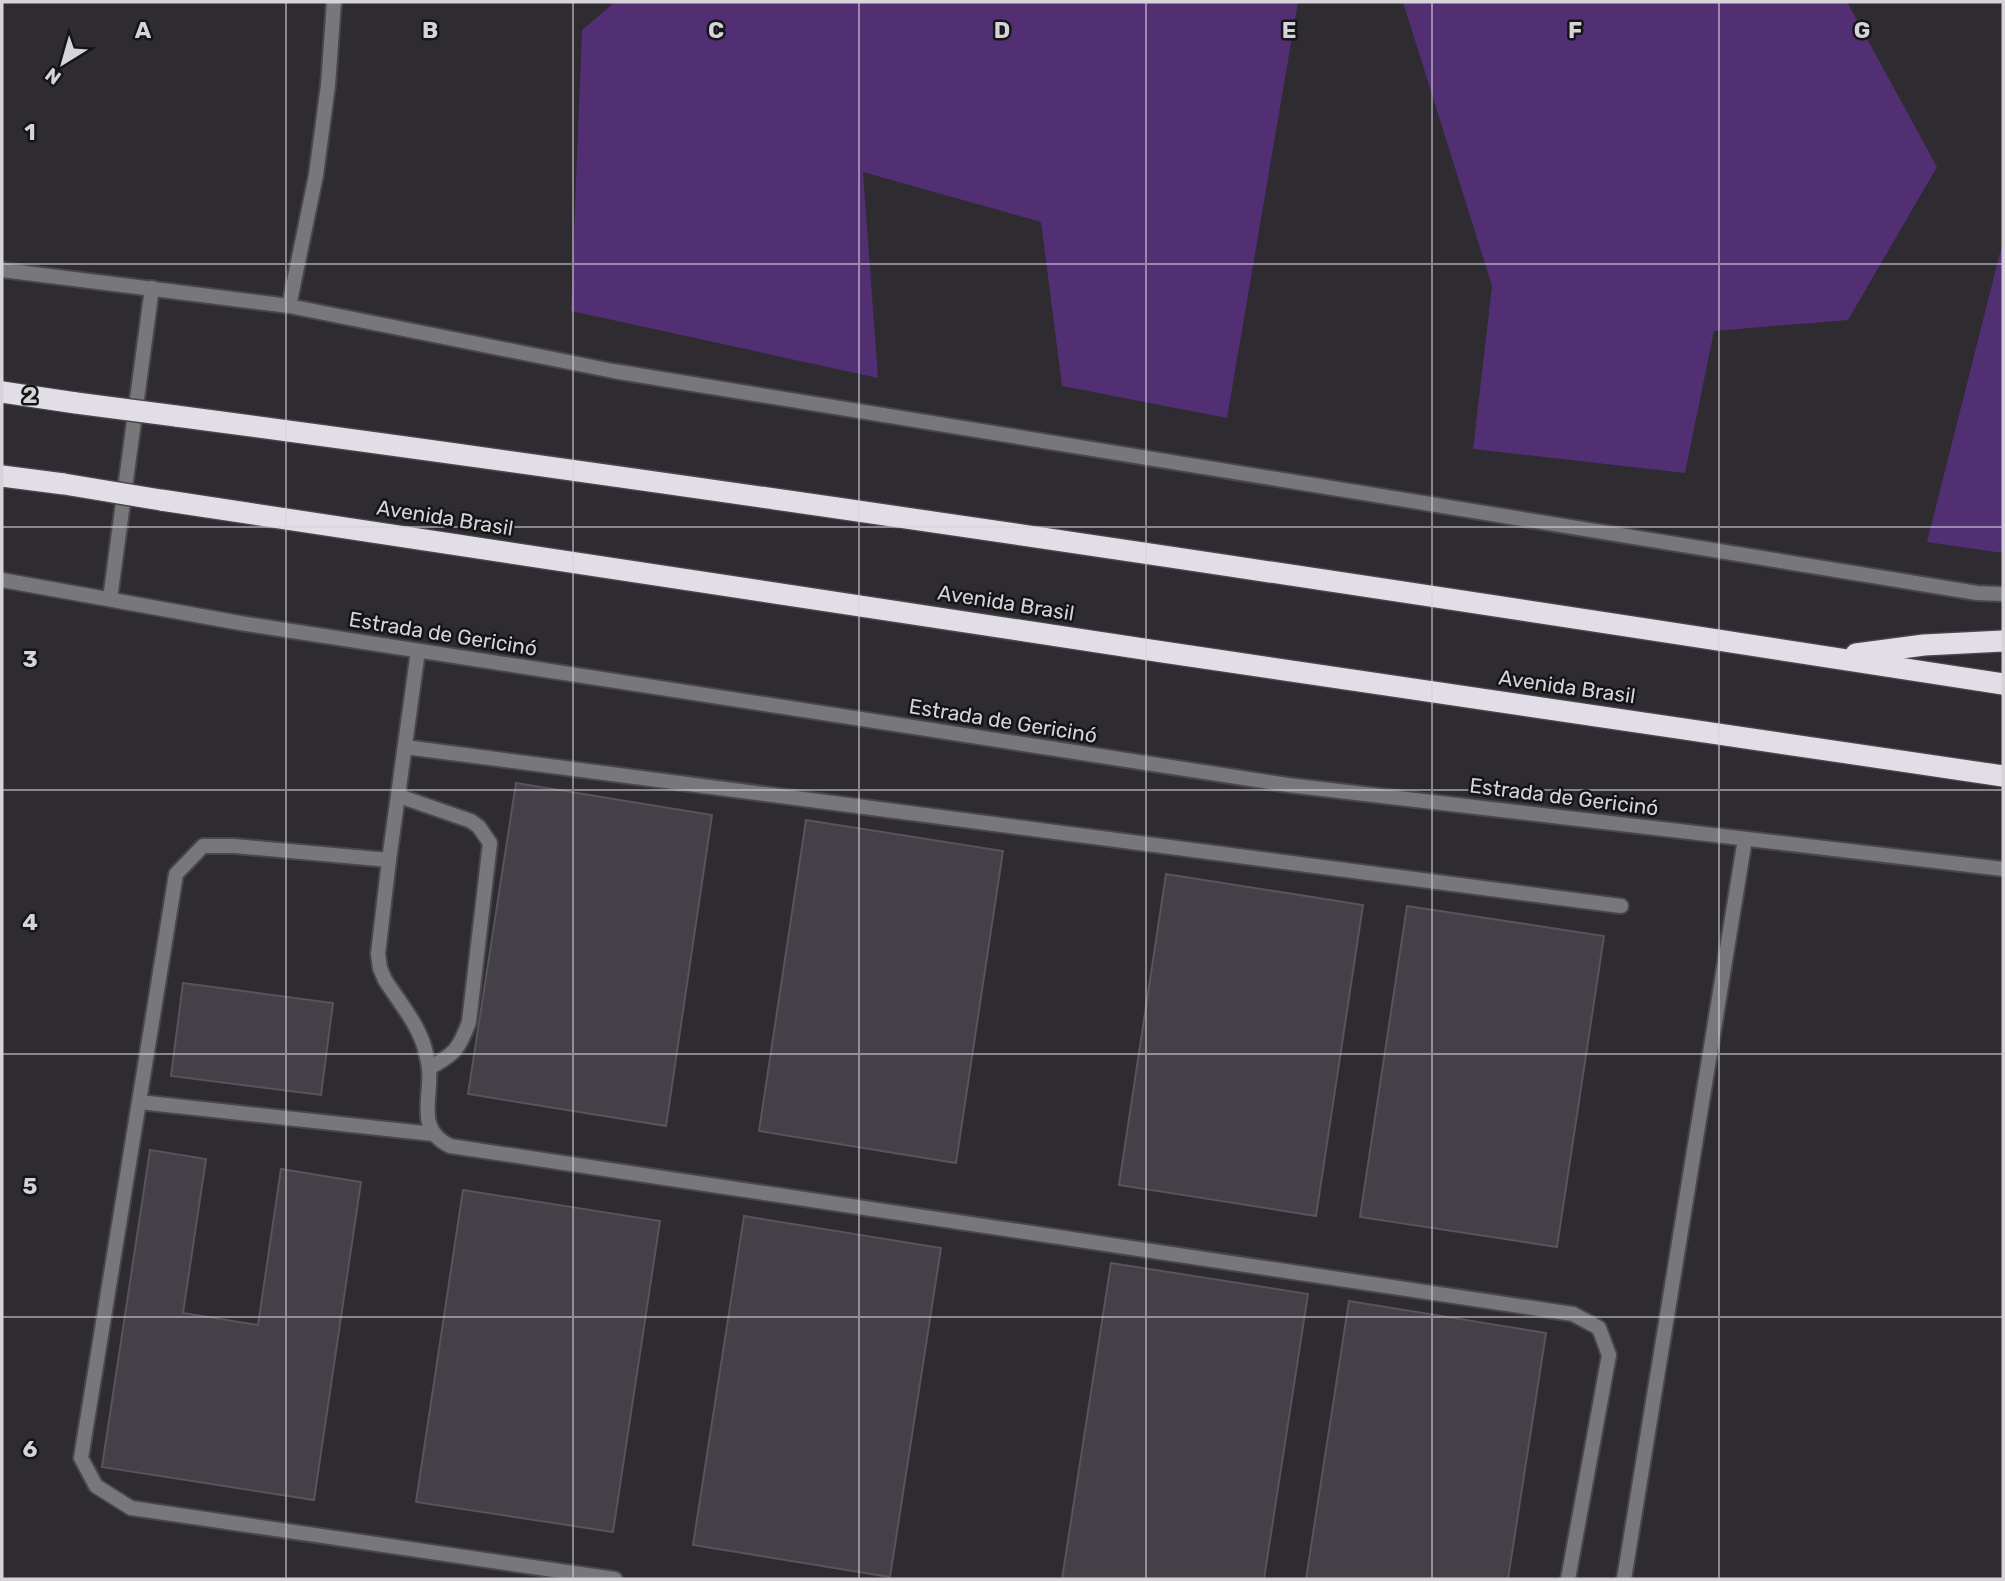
<svg xmlns="http://www.w3.org/2000/svg" width="2005" height="1581" viewBox="0 0 2005 1581" font-family="Rubik,sans-serif">
<rect width="100%" height="100%" fill="#2e2b31"/>
<g fill="#522f72">
<path d="M615 2H1298L1227 418 1062 386 1041 222 863 172 878 378 571 311 582 30Z"/>
<path d="M1403 2H1847L1937 167 1848 320 1714 331 1685 473 1473 449 1492 286Z"/>
<path d="M2003 241V553L1927 542Z"/>
</g>
<g fill="#434047" stroke="#57545b" stroke-width="2">
<path d="M516 783 712 815 666 1126 468 1094Z"/>
<path d="M806 820 1003 851 956 1163 759 1131Z"/>
<path d="M1166 874 1363 905 1316 1216 1119 1185Z"/>
<path d="M1407 906 1604 936 1557 1247 1360 1217Z"/>
<path d="M183 983 333 1003 321 1095 171 1076Z"/>
<path d="M150 1150 206 1159 183 1313 258 1325 281 1169 361 1182 314 1500 102 1467Z"/>
<path d="M463 1190 660 1221 613 1532 416 1502Z"/>
<path d="M744 1216 941 1248 890 1577 693 1545Z"/>
<path d="M1111 1263 1308 1294 1264 1579H1062Z"/>
<path d="M1349 1301 1546 1333 1508 1579H1306Z"/>
</g>
<g fill="none" stroke-linecap="round" stroke-linejoin="round">
<defs>
<g id="service">
<path d="M418 651 389 860 378 954 380 968 385 980C398 1000 417 1023 424 1046 426 1053 428 1061 429 1068 432 1098 415 1129 450 1146L1573 1314 1599 1328 1609 1355 1568 1579"/>
<path d="M405 747 1621 906"/>
<path d="M399 796 471 821 479 827 490 843 469 1022C459 1049 455 1054 429 1068"/>
<path d="M139 1102 176 874 203 846H234L389 860"/>
<path d="M433 1134 139 1102 81 1458 96 1486 131 1508 615 1579"/>
<path d="M1624 1579 1745 839"/>
</g>
<g id="minor">
<path d="M2 270 289 306 613 371 1977 593 2003 594"/>
<path d="M289 306 316 175 328 85 334 2"/>
<path d="M2 580 240 623 1288 785 2003 869"/>
<path d="M110 599 152 288"/>
</g>
<g id="motorway">
<path d="M2 392 76 403"/>
<path d="M176 416C786 497 1395 590 2003 684"/>
<path d="M2 476 64 484"/>
<path d="M161 500 1163 652 2003 776"/>
<path d="M1856 654 1924 645 2003 641"/>
</g>
</defs>
<use href="#service" stroke="#49464c" stroke-width="18"/>
<use href="#minor" stroke="#49464c" stroke-width="18"/>
<use href="#motorway" stroke="#49464c" stroke-width="24"/>
<use href="#service" stroke="#78777a" stroke-width="14"/>
<use href="#minor" stroke="#78777a" stroke-width="14"/>
<use href="#motorway" stroke="#e2dee7" stroke-width="21"/>
<defs>
<g id="motorway-bridge">
<path d="M76 403 176 416"/>
<path d="M64 484 161 500"/>
</g>
</defs>
<use href="#motorway-bridge" stroke="#49464c" stroke-width="24" stroke-linecap="butt"/>
<use href="#motorway-bridge" stroke="#e2dee7" stroke-width="21"/>
</g>
<path fill="none" stroke="#d6d4d8" stroke-width="2" stroke-opacity="0.55" d="M286 2V1579M573 2V1579M859 2V1579M1146 2V1579M1432 2V1579M1719 2V1579M2 264H2003M2 527H2003M2 790H2003M2 1054H2003M2 1317H2003"/>
<g text-anchor="middle" stroke-width="5" stroke-linejoin="round" paint-order="stroke">
<g font-size="21" fill="#d6d4d8" stroke="#151417">
<text transform="translate(445 518) rotate(9)" y="7">Avenida Brasil</text>
<text transform="translate(1006 603) rotate(9)" y="7">Avenida Brasil</text>
<text transform="translate(443 634) rotate(9)" y="7">Estrada de Gericinó</text>
<text transform="translate(1567 687) rotate(8)" y="7">Avenida Brasil</text>
<text transform="translate(1003 721) rotate(9)" y="7">Estrada de Gericinó</text>
<text transform="translate(1564 797) rotate(7)" y="7">Estrada de Gericinó</text>
</g>
</g>
<g font-size="23" text-anchor="middle" font-weight="bold" fill="#d6d4d8" stroke="#151417" stroke-width="5" stroke-linejoin="round" paint-order="stroke">
<text x="143" y="38">A</text>
<text x="430" y="38">B</text>
<text x="716" y="38">C</text>
<text x="1002" y="38">D</text>
<text x="1289" y="38">E</text>
<text x="1575" y="38">F</text>
<text x="1862" y="38">G</text>
<text x="30" y="140">1</text>
<text x="30" y="403">2</text>
<text x="30" y="667">3</text>
<text x="30" y="930">4</text>
<text x="30" y="1194">5</text>
<text x="30" y="1457">6</text>
</g>
<rect width="2005" height="1581" fill="none" stroke="#d6d4d8" stroke-width="7"/>
<g transform="translate(63 63) rotate(217)" stroke="#151417" stroke-width="5" paint-order="stroke">
<path d="M0-5L12 26L0 18L-12 26Z" fill="#d6d4d8"/>
<text y="-10" font-size="19" font-weight="bold" text-anchor="middle" fill="#d6d4d8">N</text>
</g>
</svg>
